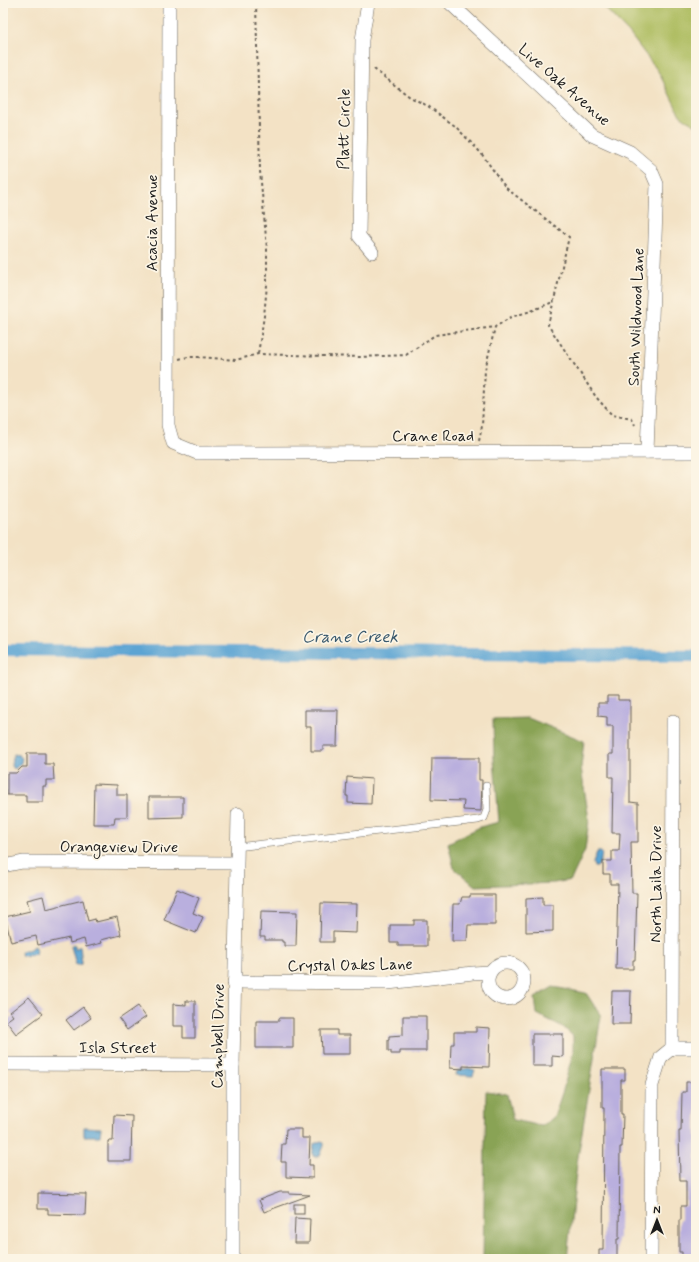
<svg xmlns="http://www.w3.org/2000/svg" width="699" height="1262" viewBox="0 0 699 1262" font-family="Mynerve,sans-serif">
<rect width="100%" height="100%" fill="#fcf5e5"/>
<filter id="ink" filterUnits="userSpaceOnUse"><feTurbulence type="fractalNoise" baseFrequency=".025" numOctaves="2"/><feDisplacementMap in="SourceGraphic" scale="8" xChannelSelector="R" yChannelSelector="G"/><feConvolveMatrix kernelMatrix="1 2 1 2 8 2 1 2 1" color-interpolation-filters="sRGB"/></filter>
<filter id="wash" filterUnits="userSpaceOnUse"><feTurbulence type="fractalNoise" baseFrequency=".012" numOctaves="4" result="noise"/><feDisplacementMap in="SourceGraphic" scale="16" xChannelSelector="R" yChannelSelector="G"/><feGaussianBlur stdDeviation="0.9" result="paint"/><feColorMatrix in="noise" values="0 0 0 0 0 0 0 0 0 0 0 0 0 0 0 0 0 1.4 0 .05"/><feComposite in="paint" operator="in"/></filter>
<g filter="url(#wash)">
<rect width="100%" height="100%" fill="#f3e2c5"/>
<path fill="#acbb5d" stroke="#646c3c" d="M600 3H696V126L680 115 658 71 629 33Z"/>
<g fill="#89a354" stroke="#526038">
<path d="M528 718 584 741 581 767 589 820 585 850 571 880 554 883 475 886 454 868 448 843 480 827 499 822 494 760 493 719Z"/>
<path d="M553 987 586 993 601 1016 577 1163 567 1259H499L483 1257 486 1091 507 1094 513 1120 542 1126 554 1117 563 1090 573 1052V1036L563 1027 537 1014 535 998Z"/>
</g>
<g fill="#5ca4d3" stroke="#3c6078">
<path d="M14 754 19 755 22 758 21 763 15 769 11 766 12 758Z"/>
<path d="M597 852H601C603 855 600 865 597 867H594L593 863Z"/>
<path d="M73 944 75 945V949L80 946 82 963 80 965H76L71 946Z"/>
<path d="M35 946 37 950 35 954 22 956 21 953 23 950H28Z"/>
<path d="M468 1068 475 1070 473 1076 456 1075 457 1071Z"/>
<path d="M84 1127 101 1128 100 1136H84Z"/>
<path d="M321 1141 324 1142V1146L320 1156 316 1157 313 1156C312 1152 314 1148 314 1144Z"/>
</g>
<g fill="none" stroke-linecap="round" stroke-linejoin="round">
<path stroke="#5ca4d3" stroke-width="12" d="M3 650 696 656"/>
</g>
<g id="blocks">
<g fill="#b9afde">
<path d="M607 696H618V700H630V802L638 803V842H631L632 893H637L635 960H633V969H616L618 884H610V874H603V861H612V851H619L620 833H612L613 777H609V754H613V726H607V717L598 716V703H607Z"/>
<path d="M305 710H338L337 746H323V751H311V727H305Z"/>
<path d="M27 753H45V764H53L54 780H46V786H43V802H26V795H7V773H16L22 767H27Z"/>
<path d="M432 758H479V780H482L481 811 463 810 464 801 431 800Z"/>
<path d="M347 777 372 779 371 804 348 803V796H346Z"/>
<path d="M94 784 117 785V795H127V817H115L114 824H93Z"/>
<path d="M149 797H183V817L149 818Z"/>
<path d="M177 889 199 898 193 913 203 917 196 933 164 920Z"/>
<path d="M470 895H495V925H468L467 941H452L453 904H460L462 897H470Z"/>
<path d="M43 896 46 909 83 900 88 921 95 919 96 922 117 917 121 935 101 940 102 943 86 947 84 939 70 943 69 938 38 945 36 936 11 942 5 917 30 911 27 900Z"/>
<path d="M543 897V905H553V931L526 932V898Z"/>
<path d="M321 903 357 904 356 933 333 932V942H320Z"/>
<path d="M261 911 297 912 296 946H284V942H282V940H265V937H260Z"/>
<path d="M414 920H427V946H398V943H390V925H414Z"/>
<path d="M612 991H631L630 1024H611Z"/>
<path d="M29 997 43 1014 16 1034 6 1021 13 1016 10 1012Z"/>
<path d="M186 1001H195V1038H183V1026H173V1004L186 1005Z"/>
<path d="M138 1006 146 1017 127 1030 119 1019Z"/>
<path d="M83 1007 91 1018 74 1030 66 1020Z"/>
<path d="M403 1016H426V1051H400V1054H391V1051H388V1040H389V1036L403 1035Z"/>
<path d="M279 1018H293V1048H256V1021H279Z"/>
<path d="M476 1027 490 1028 489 1067 463 1066V1069L450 1068 451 1044H454V1032H476Z"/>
<path d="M321 1030H337V1035H350V1054H322Z"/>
<path d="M532 1034H563V1057L552 1056V1066H532Z"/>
<path d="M602 1069H625V1080H621V1114H623L622 1147H620L619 1239H617V1259H599V1250H603L604 1108H602Z"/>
<path d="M686 1082H696V1259H682V1252H679V1220H681V1206H686V1181H680L679 1131H681L682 1092H686Z"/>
<path d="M114 1115 132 1116 131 1161H108V1141H113Z"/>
<path d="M286 1129H302V1138H310L309 1165H313V1178L286 1177V1162H281L282 1144H285Z"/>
<path d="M280 1192H289V1194L310 1195 264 1212 259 1200Z"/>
<path d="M38 1193 86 1194 85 1215 48 1214V1209H38Z"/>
<rect x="294" y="1204" width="10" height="10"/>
<path d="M295 1218 310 1219 309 1243H294Z"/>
</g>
</g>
</g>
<g filter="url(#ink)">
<use href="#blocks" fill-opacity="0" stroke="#676157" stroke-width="1"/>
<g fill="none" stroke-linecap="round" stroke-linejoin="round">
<defs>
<path id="service" d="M236 847 478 820 484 818 487 810 486 786"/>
<g id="minor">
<path d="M169 3 168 425 173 443 197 453 696 452"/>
<path d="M368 3 362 40 359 236 372 252"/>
<path d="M450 3 592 135 630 152 651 170 657 184 647 452"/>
<path d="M3 866 23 862 236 863"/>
<circle cx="506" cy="981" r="18"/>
<path d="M234 982 388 983 473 973 489 972"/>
<path d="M672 1048 673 721"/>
<path d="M672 1048H696"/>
<path d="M3 1064 233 1065"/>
<path d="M233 1259V1065L238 814"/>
<path d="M651 1259 652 1085 661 1057 672 1048"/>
</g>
</defs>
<use href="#service" stroke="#676157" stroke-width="8"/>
<use href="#minor" stroke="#676157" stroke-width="14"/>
<g stroke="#676157" stroke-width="2" stroke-dasharray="3 3" stroke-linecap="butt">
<path d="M256 3 260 171 267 249V285L264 316 258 354"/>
<path d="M374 69 410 97 428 106 455 126 481 153 506 188 569 237 548 325 596 397 612 415 632 419 635 425"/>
<path d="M179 359 188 357H198L236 360 258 354 360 357 406 355 435 335 495 327"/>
<path d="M479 441 482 426 485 370 495 327 511 317 531 311 553 302"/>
</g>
<use href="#service" stroke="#fff" stroke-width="7"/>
<use href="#minor" stroke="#fff" stroke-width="13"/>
</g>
</g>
<g text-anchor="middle" stroke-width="3.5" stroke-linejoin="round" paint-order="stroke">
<g font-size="16" fill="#1c1c1c" stroke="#fcf5e5">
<text transform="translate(565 84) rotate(41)" y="6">Live Oak Avenue</text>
<text transform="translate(343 129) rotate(-89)" y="6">Platt Circle</text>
<text transform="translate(151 223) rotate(-90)" y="6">Acacia Avenue</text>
<text transform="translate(635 317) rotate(-88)" y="6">South Wildwood Lane</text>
<text x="433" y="441">Crane Road</text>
<text x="119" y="852">Orangeview Drive</text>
<text transform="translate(655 884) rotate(-90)" y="6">North Laila Drive</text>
<text transform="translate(350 964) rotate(-1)" y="6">Crystal Oaks Lane</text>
<text transform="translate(217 1036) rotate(-89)" y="6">Campbell Drive</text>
<text x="118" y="1053">Isla Street</text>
</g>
<g font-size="17" font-style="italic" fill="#39596e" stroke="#fcf5e5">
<text x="350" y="642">Crane Creek</text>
</g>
</g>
<rect width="699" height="1262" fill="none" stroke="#fcf5e5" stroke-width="16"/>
<g transform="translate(657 1220)" stroke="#fcf5e5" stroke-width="3" paint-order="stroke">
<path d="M0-3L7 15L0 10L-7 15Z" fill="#1c1c1c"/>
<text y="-6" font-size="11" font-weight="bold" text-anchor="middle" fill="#1c1c1c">N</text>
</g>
</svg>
